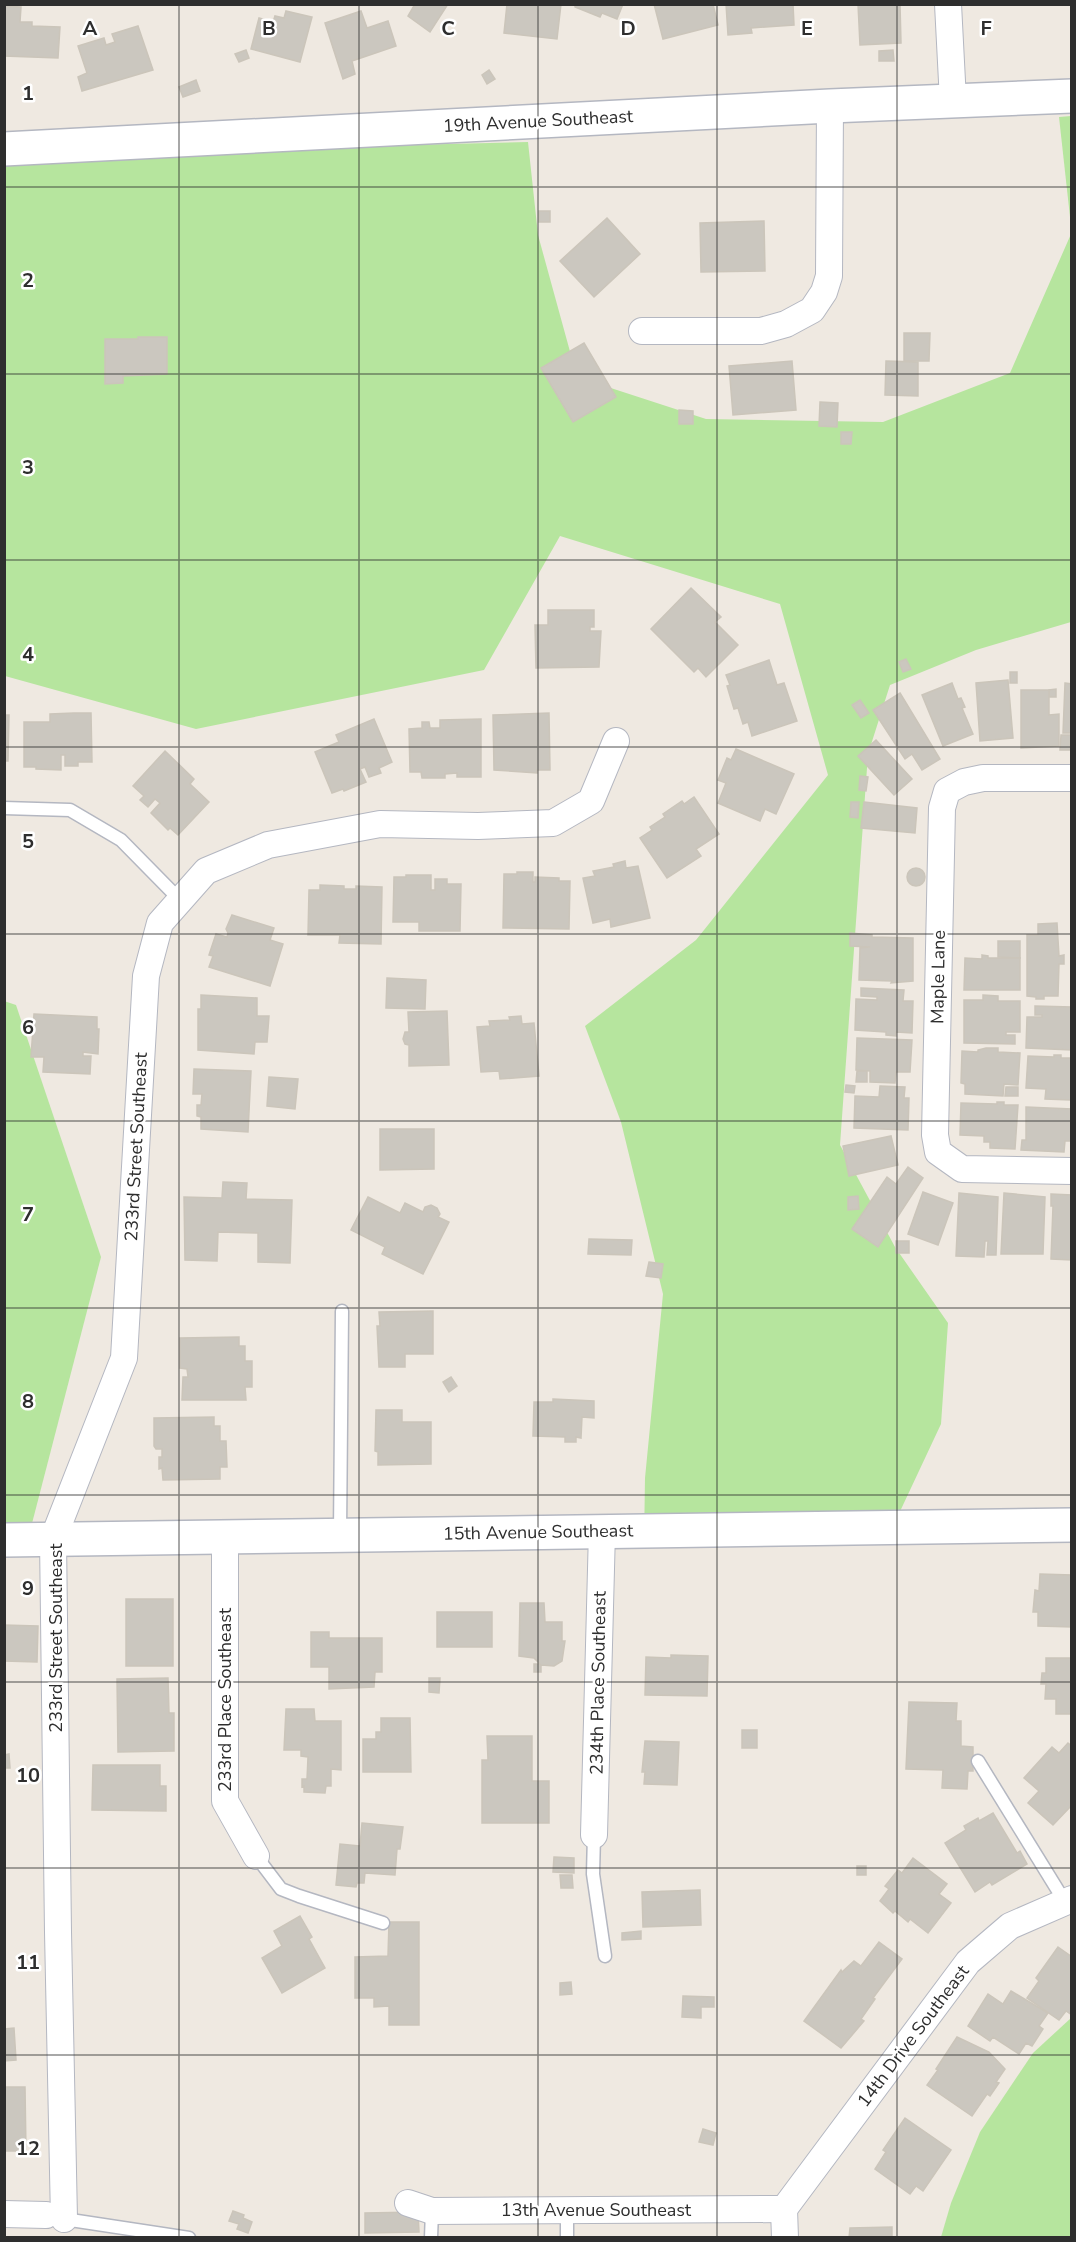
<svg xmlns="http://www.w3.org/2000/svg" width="1076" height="2242" viewBox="0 0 1076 2242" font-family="'Nunito Sans',sans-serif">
<rect width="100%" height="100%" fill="#efe9e1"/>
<g fill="#b6e59e">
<path d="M1071 116H1072L1071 226 1059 117Z"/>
<path d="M528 142 538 235 577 377 706 419 883 422 1010 373 1071 234V622L976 650 890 685 868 754 840 1145 895 1247 948 1323 941 1424 888 1537 644 1544 645 1478 663 1294 621 1122 585 1026 696 940 828 775 780 604 560 536 484 670 196 729 5 676 4 155Z"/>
<path d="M4 1001 16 1005 101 1257 29 1535 4 1536Z"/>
<path d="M1071 2018V2237H941L951 2203 980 2132 1033 2053Z"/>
</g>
<g fill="#cbc7bf" stroke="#cbc5ba" stroke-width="1.5">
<path d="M415 4H448L430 32 408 16Z"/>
<path d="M507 4H561L557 39 504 33Z"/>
<path d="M575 4H623L617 19 602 13 600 17 575 7Z"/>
<path d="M654 4H713L718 25 663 39Z"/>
<path d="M726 4H793L794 25 751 28 752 33 728 35Z"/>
<path d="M858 4H900L901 43 860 45Z"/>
<path d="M4 6 21 7 20 22H32V26L60 27 58 58 4 56Z"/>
<path d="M286 11 312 17 300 62 251 49 259 18 273 22 275 16 284 18Z"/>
<path d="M361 11 367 28 388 21 396 46 352 61 355 74 343 79 325 23Z"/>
<path d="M138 26 153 70 82 91 78 77 87 73 78 46 104 38 106 45 115 42 112 34Z"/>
<path d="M246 50 249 58 239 62 235 54Z"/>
<path d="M893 50 894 61H879V51Z"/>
<path d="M489 70 495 79 487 84 482 75Z"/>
<path d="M196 80 200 91 183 97 179 87Z"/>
<rect x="539" y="211" width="11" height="11"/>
<path d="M607 218 640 254 594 297 560 261Z"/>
<path d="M764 221 765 271 701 272 700 223Z"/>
<path d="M904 333H930L929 361H904Z"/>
<path d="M138 337H167V374L123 376V383L105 384V339H138Z"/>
<path d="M584 343 616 397 573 422 541 368Z"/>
<path d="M792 361 796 410 733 415 729 366Z"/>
<path d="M886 361 918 362V396L885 395Z"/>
<path d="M820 402 838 403 837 427 819 426Z"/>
<path d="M679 410 693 411V424H679Z"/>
<path d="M841 432H852L851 444H841Z"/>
<path d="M691 588 721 617 715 622 738 645 706 677 698 668 694 672 651 629Z"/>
<path d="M548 610H594V627H590V631H601L599 667 536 668 535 625H548Z"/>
<path d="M906 659 911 669 903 672 899 662Z"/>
<path d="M769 660 777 685 784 683 797 721 752 736 748 722 743 724 738 708 734 709 727 686 730 685 726 675Z"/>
<rect x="1010" y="672" width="7" height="11"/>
<path d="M1008 680 1013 738 980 741 976 683Z"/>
<path d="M952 683 958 699 961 698 965 707 962 708 973 734 943 746 922 695Z"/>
<path d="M1065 683 1072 684V733H1063Z"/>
<path d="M1056 689V697H1049V690Z"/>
<path d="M1021 690H1049V715L1059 714V746L1021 748Z"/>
<path d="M900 693 940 759 922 770 912 754 905 759 873 710Z"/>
<path d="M860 700 869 713 861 718 852 705Z"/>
<path d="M74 713H91L92 762H78V766H65V755H61V770L36 769V767H24V722H50V714Z"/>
<path d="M549 713 550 770H537V773L494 770 493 715Z"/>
<path d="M4 715H9L8 761H4Z"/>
<path d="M374 719 392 762 379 768 381 773 369 777 365 767 360 769 366 782 344 791 343 789 332 793 315 752 339 742 336 735Z"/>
<path d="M481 719V777H457V773L445 774V778H422L421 772H410L409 729 422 728V722H429L430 728H440V720Z"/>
<path d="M1061 735H1071L1070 750H1060Z"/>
<path d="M876 740 912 779 894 795 858 756Z"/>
<path d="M736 749 794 774 776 814 765 809 760 821 718 803 726 783 718 780 727 758 731 760Z"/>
<path d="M165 751 194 779 190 784 209 802 178 835 170 828 168 830 151 813 160 803 155 799 148 807 140 800 144 796 133 786Z"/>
<path d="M860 776 868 777 866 791 859 790Z"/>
<path d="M694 797 719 834 696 849 701 856 667 878 640 838 652 830 650 827 665 817 663 814 682 801 684 804Z"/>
<path d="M851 802H859L858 818 850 817Z"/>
<path d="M864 802 917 808 915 833 861 828Z"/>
<path d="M625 861 626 868 638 866 650 918 611 927 610 919 593 923 583 878 595 876 593 871 614 867 613 864Z"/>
<circle cx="916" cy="877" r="9"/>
<path d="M517 872H533V882H535V877L559 878V881H570L569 929 503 928 504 874H517Z"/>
<path d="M406 875H431V890H435V879H447V884H461L460 931H419V922H393L394 877H406Z"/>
<path d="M320 885 344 886V889H356V886L382 887 381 944 339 943 340 935H308L309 890H320Z"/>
<path d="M232 915 274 928 270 940 283 944 270 986 209 967 213 956 209 955 216 934 227 937 228 933 226 929Z"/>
<path d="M1057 923 1059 956 1064 955V964H1059L1058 996H1044V999H1036V997L1027 996V935H1038V924Z"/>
<path d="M850 933 872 935V937L913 938V981L891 983 892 981 859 980 860 948 870 947 850 946Z"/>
<path d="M998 941H1020V958L998 957Z"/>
<path d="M982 955 988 956V958H1020V990H964L965 958 982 959Z"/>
<path d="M387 978 426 980 425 1009 386 1008Z"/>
<path d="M861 988 904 990 903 1001H913L912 1033 896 1032V1036L886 1035V1032L855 1030 856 999 877 1000V997L861 996Z"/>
<path d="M201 995 257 998V1016H269L267 1042H255L254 1054 198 1050V1009H201Z"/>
<path d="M983 995 998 996V1001H1020V1032H1006V1035H1015V1044L964 1043V1000H983Z"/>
<path d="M1035 1006 1072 1007V1050L1026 1048 1027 1017H1042V1015H1035Z"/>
<path d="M447 1011 449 1065 409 1066V1045L405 1044 403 1039 405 1032H409L408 1012Z"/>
<path d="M34 1014 97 1017V1029H99L98 1054 83 1052V1056H91L90 1074 43 1072 44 1057H31Z"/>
<path d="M521 1016 522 1024 534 1023 539 1076 500 1079 499 1071 481 1072 477 1027 490 1026 489 1021 510 1020 509 1017Z"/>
<path d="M857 1038 912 1040 910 1072H896L895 1083 870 1082V1071L856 1070Z"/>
<path d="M986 1048H998V1052L1020 1053 1018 1085 1004 1084 1003 1096 965 1094V1084L961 1083 962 1051 978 1052V1050Z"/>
<path d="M1054 1055H1061V1058H1072L1071 1100 1045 1099 1046 1089 1026 1088 1028 1056 1054 1057Z"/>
<path d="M194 1069 251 1071 248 1132 201 1129V1117L197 1116V1105H201L202 1094H193Z"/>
<path d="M857 1071H867V1082H856Z"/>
<path d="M269 1077 298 1079 295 1109 267 1106Z"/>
<path d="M846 1085 855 1086 854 1093 845 1092Z"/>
<path d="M880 1086 905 1087 904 1098H909L908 1130 854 1128 855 1096 879 1097Z"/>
<path d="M1006 1087H1018V1096H1005Z"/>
<path d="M997 1102H1004V1105H1018L1015 1149 990 1148V1142H984V1136L960 1135 961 1103 997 1104Z"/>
<path d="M1026 1107 1072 1109V1141H1065L1064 1152 1021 1150 1022 1140H1026Z"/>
<path d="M380 1129H434V1169L380 1170Z"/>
<path d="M891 1136 898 1165 849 1176 843 1146Z"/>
<path d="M908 1167 923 1178 878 1247 852 1229 887 1177 896 1184Z"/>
<path d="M223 1182 247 1183 246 1199 292 1200 290 1263 258 1262V1233L218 1232 217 1261 185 1260 184 1197 222 1198Z"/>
<path d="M923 1192 953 1203 938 1245 908 1234Z"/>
<path d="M959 1193 998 1197 996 1255H987L988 1241H985L984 1257 956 1256Z"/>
<path d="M1004 1193 1045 1197 1043 1254H1001Z"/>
<path d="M1051 1194 1072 1195V1260L1051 1259 1053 1206H1051Z"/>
<path d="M858 1196 859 1209 848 1210V1197Z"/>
<path d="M368 1197 400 1213 405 1203 423 1212 425 1207 431 1205 437 1208 440 1214 438 1217 449 1222 423 1274 382 1254 385 1247 351 1230Z"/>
<path d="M589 1239 632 1240 631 1255 588 1254Z"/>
<rect x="896" y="1241" width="13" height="12"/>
<path d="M649 1262 663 1264 661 1278 646 1276Z"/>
<path d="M433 1311V1354H405V1367H379L377 1326H380L379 1312Z"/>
<path d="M239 1337V1346H245V1361H252V1387H245L246 1400H182L183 1377H188L187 1369 180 1368V1338Z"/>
<path d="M451 1377 457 1386 449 1392 443 1382Z"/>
<path d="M553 1399 594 1401V1418L582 1417 581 1438 576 1437V1442H565V1437L533 1436 534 1402H553Z"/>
<path d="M376 1410H402V1422H431V1464L378 1465V1452L375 1451Z"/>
<path d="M214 1417V1426H220V1441H226L227 1467H220V1479L163 1480 162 1468 159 1469V1457H162V1449H156L154 1446V1418Z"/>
<path d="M1040 1574 1072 1575V1627L1038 1626V1612H1033L1035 1590 1039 1591Z"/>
<rect x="126" y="1599" width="47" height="67"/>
<path d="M520 1603H544L545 1622H562V1641H565L562 1661 554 1666 541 1665V1672H534V1664H540L534 1658 519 1656Z"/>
<rect x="437" y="1612" width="55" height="35"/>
<path d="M4 1625 38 1626 37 1662 4 1661Z"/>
<path d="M311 1632H329V1638H382V1672H375L374 1687 329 1689V1667H311Z"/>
<path d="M671 1655 708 1656 707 1696 645 1695 646 1657 671 1658Z"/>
<path d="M1046 1658H1072V1714H1056V1699H1045L1046 1684H1041L1042 1673H1046Z"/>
<path d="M168 1678 169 1713H174V1751L118 1752 117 1679Z"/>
<path d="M429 1678H440L439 1693 429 1692Z"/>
<path d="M909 1702 957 1703 956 1721H961V1746L973 1747V1771H968L967 1789 942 1788 943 1770 906 1769Z"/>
<path d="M286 1709H314L315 1721H341V1770L331 1769V1786H326L325 1793 304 1792V1786L302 1787V1779H307L308 1757 301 1756V1750H284Z"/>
<path d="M381 1718H410L411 1772H363V1739H376V1732H381Z"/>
<rect x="742" y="1730" width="15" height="18"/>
<path d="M487 1736H532V1781H549V1823H482V1760H488Z"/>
<path d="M645 1741 679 1742 677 1785 644 1784 645 1772H642Z"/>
<path d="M1068 1743 1072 1746V1805L1053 1825 1028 1803 1039 1791 1024 1778 1052 1747 1059 1753Z"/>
<path d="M9 1754 10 1768H4V1755Z"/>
<path d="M93 1765H160V1786H166V1811L92 1810Z"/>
<path d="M993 1813 1017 1853 1020 1851 1027 1864 992 1885 990 1882 975 1892 945 1843 966 1830 964 1826 978 1818 979 1821Z"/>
<path d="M362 1823 403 1827 400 1849H397L395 1875 365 1873 364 1883H357L356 1887 336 1885 340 1844 360 1846Z"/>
<path d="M554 1857 574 1858V1873L553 1872Z"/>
<path d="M913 1858 947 1884 939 1894 951 1903 928 1933 910 1919 908 1922 895 1911 893 1913 880 1901 889 1889 885 1886 898 1870 902 1873Z"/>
<rect x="857" y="1866" width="9" height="9"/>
<path d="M560 1875H572L573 1888H561Z"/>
<path d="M700 1890 701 1925 643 1927 642 1892Z"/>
<path d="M300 1916 312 1937 309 1939 325 1968 282 1993 262 1958 282 1946 274 1931Z"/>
<path d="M389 1922H419V2025H389V2006L374 2007V1998H355V1957L388 1956Z"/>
<path d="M641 1931V1939L622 1940V1933Z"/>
<path d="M879 1942 902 1959 873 1998 875 1999 861 2019 864 2021 841 2048 804 2021 841 1970 842 1972 854 1961 861 1966Z"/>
<path d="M1058 1947 1072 1957V2015L1066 2011 1059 2020 1027 1998 1039 1981 1036 1978Z"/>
<path d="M571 1982 572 1994 560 1995V1983Z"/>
<path d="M1011 1991 1048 2013 1039 2026 1043 2029 1032 2046 1026 2043 1019 2054 993 2037 990 2041 968 2026 988 1994 1003 2004Z"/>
<path d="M683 1996 714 1997V2007H701V2018L682 2017Z"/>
<path d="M14 2028 16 2060 4 2061V2029Z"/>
<path d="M957 2037 989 2052 1005 2069 996 2082 999 2083 990 2096 987 2094 972 2116 927 2085 938 2070 936 2069Z"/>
<path d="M4 2087H25L26 2151H4Z"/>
<path d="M905 2118 951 2150 923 2191 916 2186 910 2194 875 2169 886 2152 883 2150Z"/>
<path d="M703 2129 716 2133 713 2145 699 2142Z"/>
<path d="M233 2211 244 2215 243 2218 252 2222 248 2233 237 2229 239 2224 229 2221Z"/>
<path d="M418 2212 419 2232 365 2233V2213Z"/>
<path d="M892 2227V2238H849L850 2228Z"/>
</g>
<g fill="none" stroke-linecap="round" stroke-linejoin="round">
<defs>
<g id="lane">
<path d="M4 808 70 810 121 840 181 901"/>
<path d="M340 1534 342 1311"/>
<path d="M978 1761 1065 1902"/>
<path d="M594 1835 593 1874 605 1956"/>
<path d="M256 1856 281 1889 299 1896 383 1923"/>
<path d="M64 2219 189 2238"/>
<path d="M431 2238 432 2211"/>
<path d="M567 2238V2210"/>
</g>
<g id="street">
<path d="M948 4 953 101"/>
<path d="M642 331H761L786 324 812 310 824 292 829 276 830 106"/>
<path d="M1072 778H983L964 782 947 791 942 808 935 1135 938 1152 962 1169 1072 1171"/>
<path d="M225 1537V1801L256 1856"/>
<path d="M594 1835 602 1531"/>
<path d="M408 2203 432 2211 784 2209"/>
<path d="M784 2209 968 1962 1010 1926 1072 1899"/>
<path d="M784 2209 785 2238"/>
<path d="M4 2214 46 2215"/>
<path d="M64 2219 58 1932 53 1539 124 1358 146 976 160 923 206 871 268 845 380 824 478 826 553 823 591 801 616 741"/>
</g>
<g id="secondary">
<path d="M4 149 830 106 1072 96"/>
<path d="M4 1540 1072 1525"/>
</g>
</defs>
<use href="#lane" stroke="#b4b7c1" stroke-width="15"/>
<use href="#street" stroke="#b4b7c1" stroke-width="28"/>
<use href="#secondary" stroke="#b4b7c1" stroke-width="36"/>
<use href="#lane" stroke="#fff" stroke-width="12"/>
<use href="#street" stroke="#fff" stroke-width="26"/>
<use href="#secondary" stroke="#fff" stroke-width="33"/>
</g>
<path fill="none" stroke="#2e2e2e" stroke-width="1.5" stroke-opacity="0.55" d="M179 4V2238M359 4V2238M538 4V2238M717 4V2238M897 4V2238M4 187H1072M4 374H1072M4 560H1072M4 747H1072M4 934H1072M4 1121H1072M4 1308H1072M4 1495H1072M4 1682H1072M4 1868H1072M4 2055H1072"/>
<g text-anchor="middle" stroke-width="5" stroke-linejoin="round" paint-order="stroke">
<g font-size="18" fill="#2e2e2e" stroke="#fff">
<text transform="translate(538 121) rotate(-3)" y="6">19th Avenue Southeast</text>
<text transform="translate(938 977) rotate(-89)" y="6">Maple Lane</text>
<text transform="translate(136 1147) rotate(-87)" y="6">233rd Street Southeast</text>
<text transform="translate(538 1532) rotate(-1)" y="6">15th Avenue Southeast</text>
<text transform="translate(56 1638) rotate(-90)" y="6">233rd Street Southeast</text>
<text transform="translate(598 1683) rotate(-89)" y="6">234th Place Southeast</text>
<text transform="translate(225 1700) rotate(-90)" y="6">233rd Place Southeast</text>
<text transform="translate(913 2036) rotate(-53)" y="6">14th Drive Southeast</text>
<text x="596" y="2216">13th Avenue Southeast</text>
</g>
</g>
<g font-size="20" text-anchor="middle" font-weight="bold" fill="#2e2e2e" stroke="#fff" stroke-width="5" stroke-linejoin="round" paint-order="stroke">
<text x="90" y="35">A</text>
<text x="269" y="35">B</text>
<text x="448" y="35">C</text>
<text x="628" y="35">D</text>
<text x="807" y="35">E</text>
<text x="986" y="35">F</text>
<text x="28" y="100">1</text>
<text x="28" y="287">2</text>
<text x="28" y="474">3</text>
<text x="28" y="661">4</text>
<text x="28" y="848">5</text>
<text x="28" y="1034">6</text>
<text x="28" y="1221">7</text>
<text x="28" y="1408">8</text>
<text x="28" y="1595">9</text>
<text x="28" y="1782">10</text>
<text x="28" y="1969">11</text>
<text x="28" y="2155">12</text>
</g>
<rect width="1076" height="2242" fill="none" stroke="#2e2e2e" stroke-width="12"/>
</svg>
